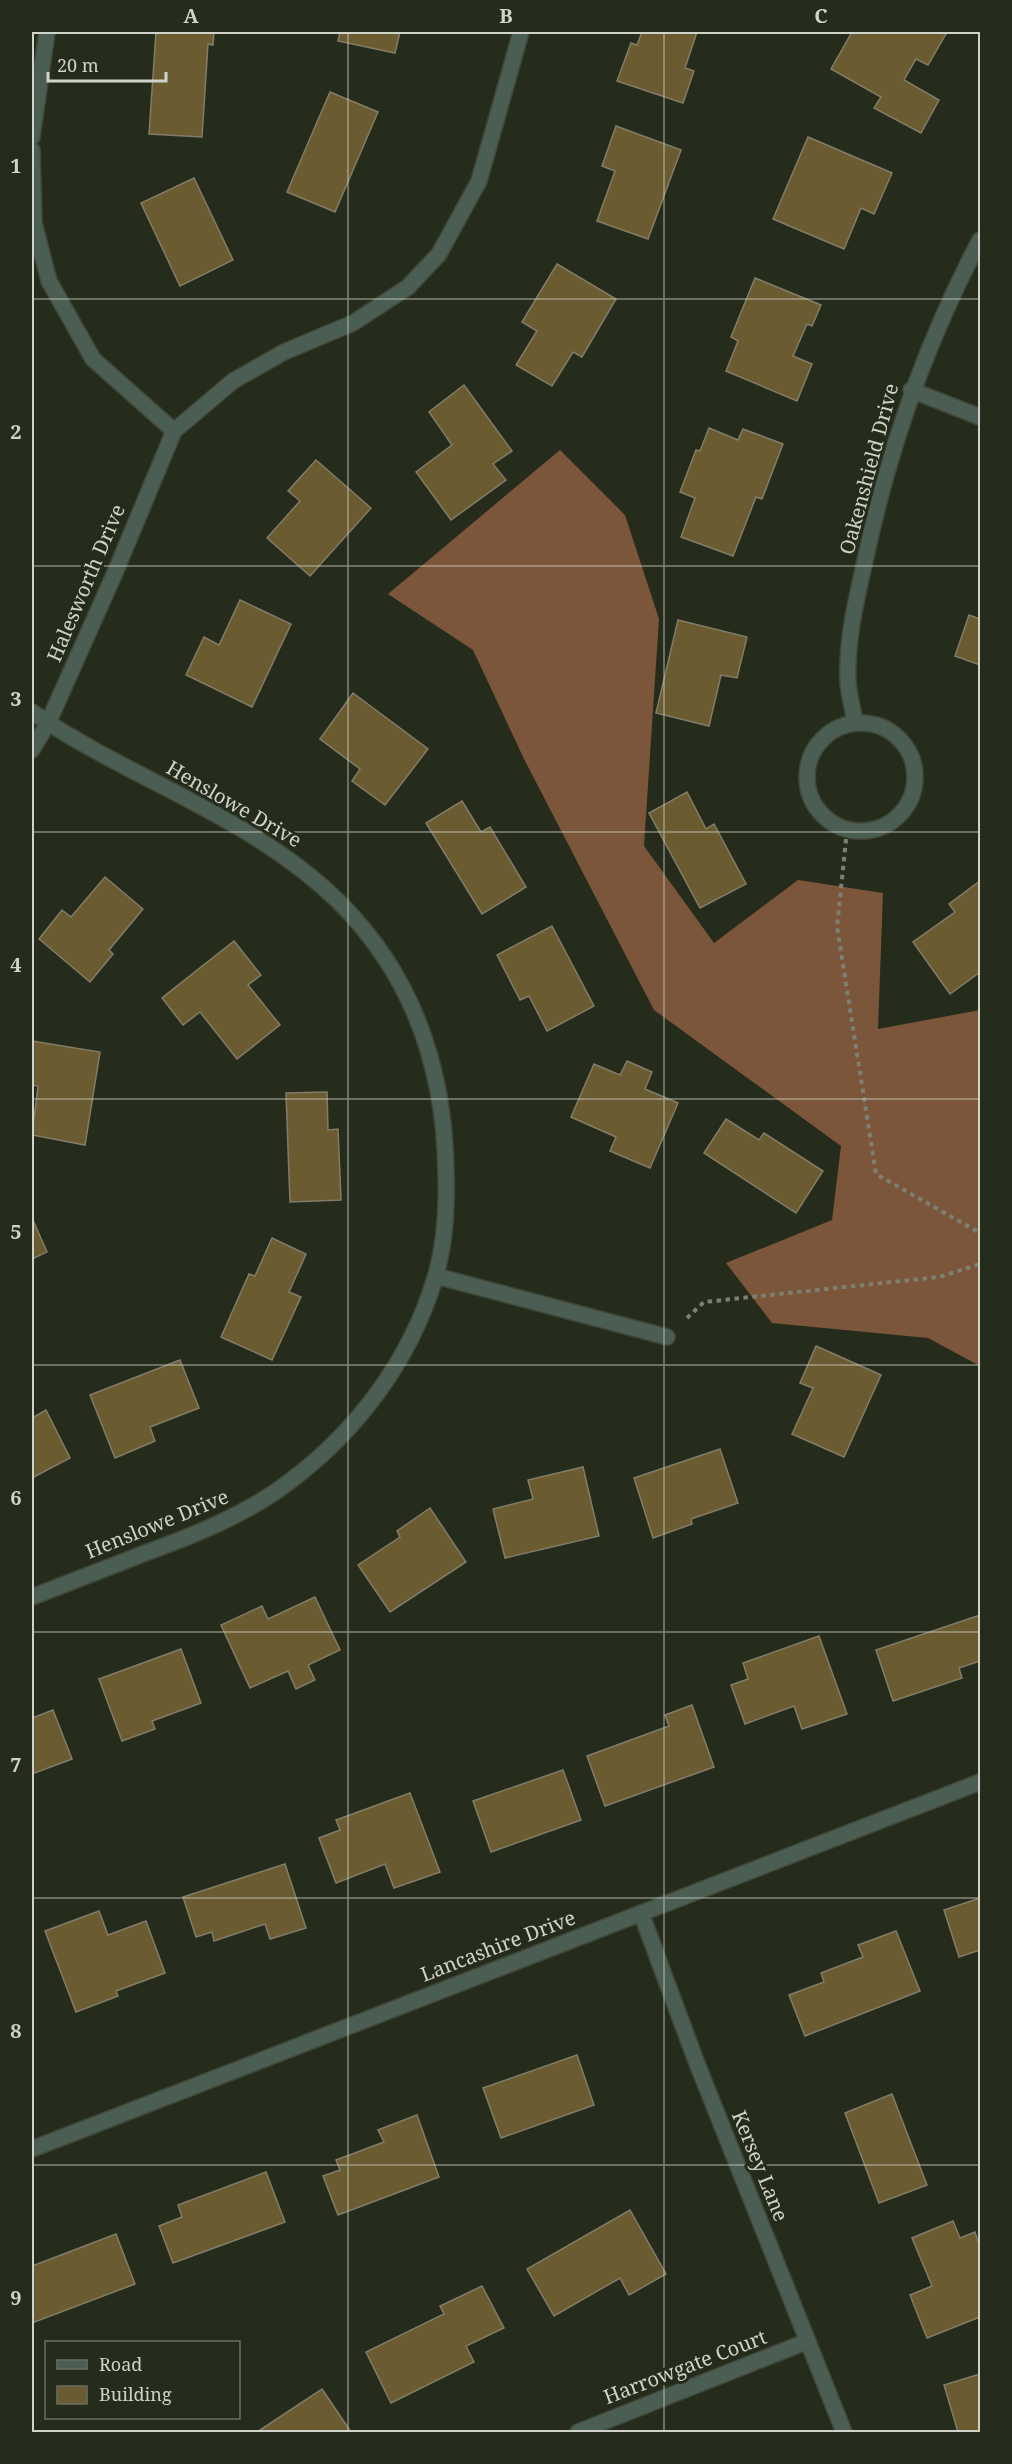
<svg xmlns="http://www.w3.org/2000/svg" width="1012" height="2464" viewBox="0 0 1012 2464" font-family="'Noto Serif',serif">
<rect width="100%" height="100%" fill="#262c1c"/>
<path fill="#7b563b" d="M560 450 625 515 659 619 644 846 714 943 798 880 883 893 878 1029 980 1010V1366L928 1338 772 1323 726 1263 832 1220 841 1146 654 1010 524 759 473 650 388 594Z"/>
<g fill="#6a5b30" stroke="#837c68" stroke-width="1.5">
<path d="M156 32H214L213 45 208 44 202 137 149 134Z"/>
<path d="M340 32H400L395 53 338 41Z"/>
<path d="M642 32H697L685 68 694 71 683 103 617 81 631 43 637 45Z"/>
<path d="M852 32H947L928 65 916 59 904 80 939 100 921 133 874 108 881 97 831 69Z"/>
<path d="M330 92 378 112 335 212 287 192Z"/>
<path d="M616 126 681 150 648 239 597 221 615 171 602 166Z"/>
<path d="M808 137 892 173 874 214 861 208 844 249 773 219Z"/>
<path d="M194 178 233 260 180 286 141 203Z"/>
<path d="M557 264 616 299 582 357 573 352 552 386 516 365 537 331 522 322Z"/>
<path d="M755 278 821 305 812 326 807 324 793 356 812 364 797 401 726 371 738 341 731 337Z"/>
<path d="M464 385 512 451 493 464 506 480 451 520 416 472 452 445 429 412Z"/>
<path d="M709 428 738 440 743 429 783 444 762 499 756 497 733 556 681 537 695 498 680 492 696 450 700 451Z"/>
<path d="M316 460 371 508 310 576 267 538 300 501 288 491Z"/>
<path d="M240 600 291 624 252 707 186 675 204 637 219 645Z"/>
<path d="M969 615 980 619V665L955 656Z"/>
<path d="M678 620 747 637 737 678 721 675 709 726 656 713Z"/>
<path d="M353 693 428 749 385 805 352 781 360 769 320 739Z"/>
<path d="M687 792 706 829 714 824 746 884 700 908 649 813Z"/>
<path d="M462 801 481 832 490 827 526 887 482 914 426 823Z"/>
<path d="M105 877 143 909 109 950 113 954 90 982 39 939 62 910 71 917Z"/>
<path d="M980 881V972L950 994 913 942 955 912 949 904Z"/>
<path d="M552 926 594 1006 547 1031 529 996 520 1000 497 955Z"/>
<path d="M234 941 261 975 248 985 280 1025 237 1059 200 1012 183 1025 162 998Z"/>
<path d="M32 1041 100 1052 85 1145 32 1135 38 1086 32 1085Z"/>
<path d="M627 1061 652 1072 645 1089 678 1103 650 1168 610 1151 616 1137 571 1117 594 1064 620 1075Z"/>
<path d="M327 1092 328 1130 338 1129 341 1200 290 1202 286 1093Z"/>
<path d="M726 1119 759 1140 764 1133 823 1171 796 1213 704 1153Z"/>
<path d="M32 1218 47 1252 32 1259Z"/>
<path d="M272 1238 306 1254 289 1292 301 1297 272 1360 221 1337 249 1274 255 1276Z"/>
<path d="M816 1346 881 1375 844 1457 792 1434 813 1388 800 1383Z"/>
<path d="M180 1360 199 1408 150 1427 155 1441 115 1458 90 1395Z"/>
<path d="M46 1410 70 1458 32 1478V1418Z"/>
<path d="M720 1449 738 1503 691 1519 692 1524 653 1538 634 1478Z"/>
<path d="M583 1467 599 1536 505 1558 493 1509 533 1499 528 1480Z"/>
<path d="M430 1508 466 1562 390 1612 358 1565 400 1537 397 1531Z"/>
<path d="M315 1597 340 1650 308 1665 315 1680 296 1689 288 1671 250 1688 221 1625 262 1606 268 1619Z"/>
<path d="M980 1615V1661L959 1668 962 1678 893 1701 876 1650Z"/>
<path d="M819 1636 847 1714 802 1729 794 1706 745 1724 731 1685 748 1679 743 1663Z"/>
<path d="M181 1649 201 1703 152 1721 155 1729 122 1741 99 1679Z"/>
<path d="M692 1705 714 1767 605 1806 587 1756 669 1726 665 1715Z"/>
<path d="M53 1710 72 1759 32 1774V1718Z"/>
<path d="M563 1770 581 1820 491 1852 473 1801Z"/>
<path d="M410 1793 440 1872 394 1888 385 1864 336 1883 319 1838 340 1830 336 1820Z"/>
<path d="M285 1864 306 1928 270 1939 265 1924 214 1941 212 1932 196 1937 183 1897Z"/>
<path d="M980 1898V1950L959 1957 944 1910Z"/>
<path d="M99 1911 108 1935 146 1921 165 1973 116 1991 118 1996 76 2012 45 1931Z"/>
<path d="M896 1931 920 1991 805 2036 789 1995 824 1982 821 1973 863 1957 858 1945Z"/>
<path d="M577 2055 594 2105 501 2138 483 2088Z"/>
<path d="M892 2094 927 2185 879 2203 845 2113Z"/>
<path d="M417 2115 439 2177 338 2215 323 2176 340 2170 336 2160 384 2142 378 2130Z"/>
<path d="M266 2172 285 2222 173 2263 159 2226 182 2217 178 2205Z"/>
<path d="M630 2210 666 2274 629 2295 620 2278 554 2316 527 2269Z"/>
<path d="M953 2221 960 2238 975 2232 980 2247V2317L927 2338 910 2295 932 2286 912 2238Z"/>
<path d="M116 2234 135 2284 32 2323V2266Z"/>
<path d="M482 2286 504 2328 466 2346 474 2362 391 2403 366 2352 444 2314 440 2306Z"/>
<path d="M980 2374V2432H958L944 2385Z"/>
<path d="M322 2389 351 2432H257Z"/>
</g>
<g fill="none" stroke-linecap="round" stroke-linejoin="round">
<defs>
<g id="minor">
<path d="M32 137 47 32"/>
<path d="M32 150 34 223 49 281 93 359 174 431 233 381 284 352 353 323 408 287 439 254 479 181 521 32"/>
<path d="M911 390 980 417"/>
<path d="M32 712C131 780 251 816 338 901 413 975 445 1070 446 1174 447 1208 445 1245 435 1278 410 1361 357 1431 289 1482 247 1514 197 1534 148 1552 109 1567 70 1582 32 1597"/>
<circle cx="861" cy="777" r="54"/>
<path d="M855 723C853 709 849 696 848 682 846 635 859 589 869 543 893 435 929 337 980 240"/>
<path d="M32 750 48 723 114 575 174 431"/>
<path d="M436 1276 667 1337"/>
<path d="M641 1913 696 2061 844 2432"/>
<path d="M32 2149 980 1782"/>
<path d="M578 2432 808 2341"/>
</g>
</defs>
<use href="#minor" stroke="#414738" stroke-width="18"/>
<g stroke="#7c8174" stroke-width="4" stroke-dasharray="4.5 4.5" stroke-linecap="butt">
<path d="M847 830 837 927 876 1174 980 1233"/>
<path d="M687 1318 704 1302 939 1277 980 1264"/>
</g>
<use href="#minor" stroke="#4b5e53" stroke-width="15"/>
</g>
<path fill="none" stroke="#cfd3c9" stroke-width="1.5" stroke-opacity="0.55" d="M348 32V2432M664 32V2432M32 299H980M32 566H980M32 832H980M32 1099H980M32 1365H980M32 1632H980M32 1898H980M32 2165H980"/>
<g text-anchor="middle" stroke-width="6" stroke-linejoin="round" paint-order="stroke">
<g font-size="20" fill="#cfd3c9" stroke="#262c1c">
<text transform="translate(869 469) rotate(-75)" y="7">Oakenshield Drive</text>
<text transform="translate(86 583) rotate(-67)" y="7">Halesworth Drive</text>
<text transform="translate(234 804) rotate(30)" y="7">Henslowe Drive</text>
<text transform="translate(157 1524) rotate(-22)" y="7">Henslowe Drive</text>
<text transform="translate(498 1946) rotate(-21)" y="7">Lancashire Drive</text>
<text transform="translate(760 2166) rotate(68)" y="7">Kersey Lane</text>
<text transform="translate(685 2367) rotate(-21)" y="7">Harrowgate Court</text>
</g>
</g>
<rect width="1012" height="2464" fill="none" stroke="#262c1c" stroke-width="66"/>
<rect x="45" y="2341" width="195" height="78" fill="#262c1c" stroke="#6a6f61" stroke-width="1.5"/>
<rect x="57" y="2360" width="30" height="9" fill="#4b5e53" stroke="#6a6f61" stroke-width="1.5"/>
<text x="99" y="2371" font-size="18" fill="#cfd3c9">Road</text>
<rect x="57" y="2386" width="30" height="18" fill="#6a5b30" stroke="#6a6f61" stroke-width="1.5"/>
<text x="99" y="2401" font-size="18" fill="#cfd3c9">Building</text>
<path d="M48 72v9h118v-9" fill="none" stroke="#cfd3c9" stroke-width="3"/>
<text x="57" y="72" font-size="18" fill="#cfd3c9" stroke="#262c1c" stroke-width="4.5" paint-order="stroke">20 m</text>
<rect x="33" y="33" width="946" height="2398" fill="none" stroke="#cfd3c9" stroke-width="2"/>
<g font-size="20" text-anchor="middle" font-weight="bold" fill="#cfd3c9">
<text x="191" y="23">A</text>
<text x="506" y="23">B</text>
<text x="821" y="23">C</text>
<text x="16" y="173">1</text>
<text x="16" y="439">2</text>
<text x="16" y="706">3</text>
<text x="16" y="972">4</text>
<text x="16" y="1239">5</text>
<text x="16" y="1505">6</text>
<text x="16" y="1772">7</text>
<text x="16" y="2038">8</text>
<text x="16" y="2305">9</text>
</g>
</svg>
